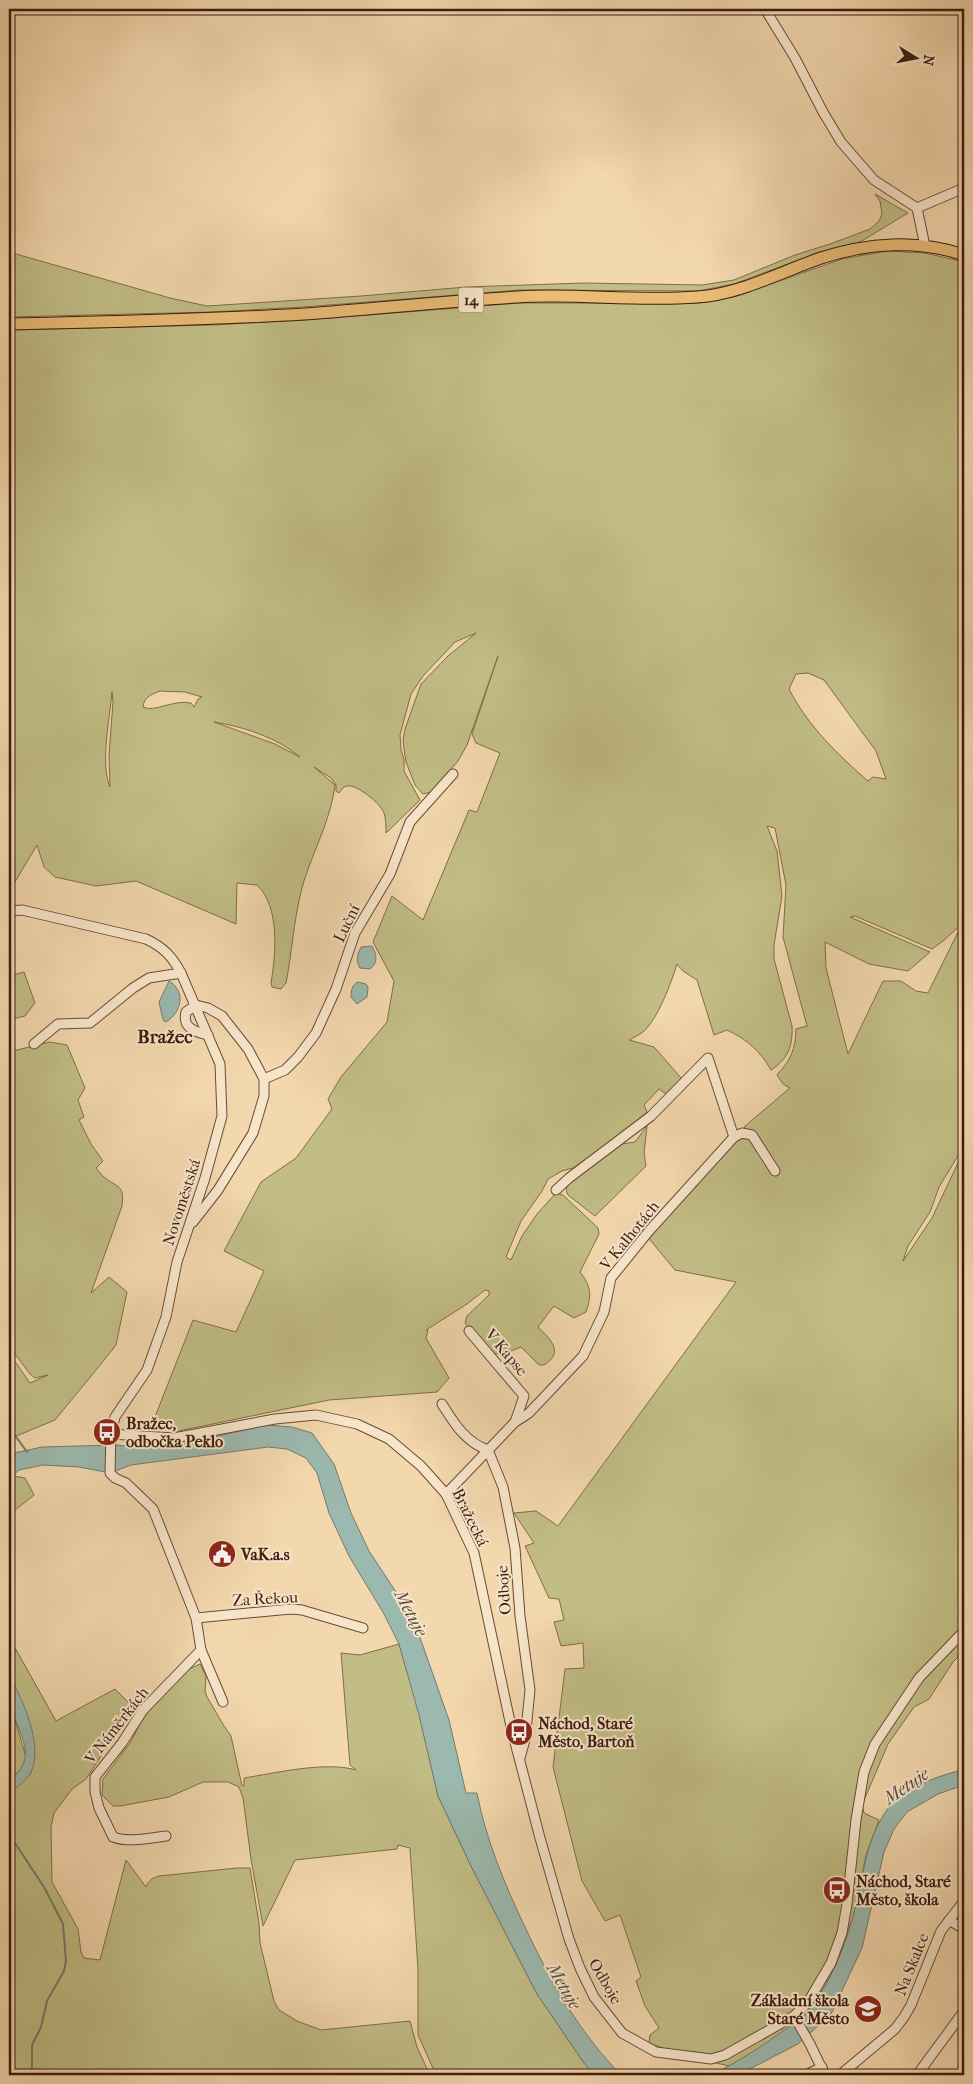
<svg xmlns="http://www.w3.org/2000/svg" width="973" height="2084" viewBox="0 0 973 2084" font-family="'IM FELL French Canon',serif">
<rect width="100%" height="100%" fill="#f3d7ad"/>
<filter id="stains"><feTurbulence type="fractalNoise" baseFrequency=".004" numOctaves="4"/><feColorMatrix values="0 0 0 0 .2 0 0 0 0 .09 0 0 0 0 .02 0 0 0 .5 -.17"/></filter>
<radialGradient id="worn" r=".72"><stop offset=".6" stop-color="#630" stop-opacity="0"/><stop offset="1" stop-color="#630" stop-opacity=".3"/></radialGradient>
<g fill="#c1bd85" stroke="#806c4a" fill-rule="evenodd">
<path d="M875 194 908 213 860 242 820 252 734 284 698 291 520 290 304 307 211 312 9 317V252L170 298 207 306 361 296 466 287 583 283 702 285 734 280 795 255 830 244 870 229 879 221 882 214 880 201Z"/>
<path d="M887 251 925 253 964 262V1146L939 1187 930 1212 908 1246 903 1261 932 1218 964 1150V1651L953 1662 929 1699 914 1707 888 1744 862 1805 864 1813 879 1820 866 1855 854 1914 840 1954 825 1987 802 2018 756 2051 729 2066 682 2055 649 2043 650 2035 659 2028 645 2006 636 1981 641 1977 620 1915 605 1921 582 1881 553 1767 565 1669 584 1668 583 1643 561 1646 554 1622 564 1620 559 1599 549 1598 525 1546 534 1543 514 1513 536 1511 558 1526 736 1282 675 1270 646 1235 742 1135 745 1126 790 1088 783 1084 777 1075C790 1061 796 1049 796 1029L807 1026 783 937 786 885 775 828 767 826 777 851 782 896 774 945V959L792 1026C793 1046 788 1059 771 1070 761 1052 747 1039 727 1030L714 1035 697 980 683 971 677 964C671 983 658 1019 643 1032 639 1035 633 1038 629 1040L654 1047 682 1079 666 1094 659 1089 644 1105 647 1112 620 1135 588 1158 573 1168 562 1171 548 1179 542 1191 521 1221 506 1257 511 1260 522 1236 537 1214 556 1193 563 1195 598 1228 599 1234 580 1272C591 1286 592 1295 586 1312L574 1318 554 1306 538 1327C550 1339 565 1352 544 1365H539L521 1347 506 1353 492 1354 465 1323 467 1316 489 1295V1291L485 1290 467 1304 426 1330H428L426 1338 449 1378 437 1392 329 1400 174 1432 157 1422 155 1417 193 1320 236 1332 264 1271 224 1251 261 1182 296 1158 332 1109 328 1099 341 1077 387 1022 394 981 373 942 392 896 423 920 469 810 477 812 500 753 476 743 472 734 498 656 467 745 458 761 431 792 423 794 415 785 406 762 404 749 403 740 405 729 421 684 448 656 476 633 455 642 423 676 411 694 400 735 401 750 404 759V771L420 800 386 833C386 827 386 819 384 813 381 804 357 784 347 786 343 787 341 790 339 793L336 791V785L331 778 314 767 335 785C331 819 314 849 304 881 295 911 293 942 288 972L286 983 281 989 272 987 271 983C276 953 280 907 257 885L237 883 236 924 136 881 96 886 55 877 44 867 37 845 9 892V330L212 325 305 320 520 303H700L737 296 842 259ZM808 673 824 680 876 751 886 779 873 777 868 781C839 756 807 725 789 689L796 674ZM160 691 185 692 202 697 198 699 194 707 191 703C175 699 153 713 143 707 144 697 152 694 160 691ZM112 692 113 702 109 755 110 787C100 764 110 717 112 692ZM214 722C244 727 276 737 300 757L275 744ZM855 916 932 949 943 941 962 924 928 993 916 991 901 981H883L848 1054 826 968 825 942 869 964 908 971 930 952 850 917Z"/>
<path d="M24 972 35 1003 25 1016 9 1020V976Z"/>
<path d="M50 1042 67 1045 85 1088 78 1100 84 1117 79 1120 91 1144 103 1161 96 1168C99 1171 101 1175 104 1177 117 1188 125 1184 122 1206L91 1293 109 1277 127 1292 116 1345 101 1364 55 1420 9 1439V1353L30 1383 48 1375 35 1378 30 1374 9 1346V1052Z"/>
<path d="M647 1126 644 1153 646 1166 595 1216 568 1195 566 1190 569 1182 622 1144 635 1142Z"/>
<path d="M13 1476 25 1478 34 1495 9 1515V1480Z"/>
<path d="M9 1637 56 1721 115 1689 133 1707 86 1779 72 1789 54 1813 51 1827 52 1882 78 1929 81 1952 84 1958 100 1960 126 1860 146 1887C149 1880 152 1878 159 1876L237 1868H250L259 1923 260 1943 274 2001 279 2010 297 2021 321 2030 410 2021 417 2047 430 2075H9V1794L31 1773 13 1682 9 1675Z"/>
<path d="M399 1644 418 1709 438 1796 472 1868 537 1994 584 2063 595 2075H436L418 2035V1969L410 1848 398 1845 397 1849 295 1860 263 1926 251 1859 243 1798 239 1787 228 1782H203L169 1797 120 1806H113L102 1795 103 1779 130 1743 150 1705 187 1670 200 1664 206 1676 205 1691 207 1697 224 1726 231 1736 242 1786H244V1778C276 1773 326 1761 356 1770L350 1765 341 1653 360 1655Z"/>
<path d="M9 1699 26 1757 22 1769 9 1781Z"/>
</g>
<g fill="#9bb9ae" stroke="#767a6e">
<path d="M372 946C377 955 378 963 370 969L360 968C355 960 358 954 361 947Z"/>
<path d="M169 981C186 991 182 1012 166 1022L163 1020 159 1002Z"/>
<path d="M358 982 366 984 368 988 367 997 357 1004 351 997C351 990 352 985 358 982Z"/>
<path d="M267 1425 292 1427 312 1433 334 1464 351 1513 369 1551 400 1598 417 1629 449 1720 466 1793H477C486 1840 504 1882 524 1925 550 1980 578 2031 621 2075H595L584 2063 537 1994 472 1868 438 1796 419 1715 399 1644 384 1614 349 1556 329 1513 317 1473 306 1458 287 1449 268 1447 131 1465 110 1473 79 1467 43 1465 19 1470 9 1480V1454L42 1447 113 1445 163 1448Z"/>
<path d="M9 1675C22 1698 44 1745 31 1772 27 1780 16 1788 9 1794V1781C43 1755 14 1730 9 1699 7 1691 9 1682 9 1675Z"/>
<path d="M964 1769V1785L938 1794 907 1812 894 1829 884 1852 862 1948 831 2014 798 2044 738 2075H712C737 2062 760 2048 783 2031 789 2027 797 2023 802 2018 826 1994 846 1945 854 1913 864 1874 866 1831 895 1800 913 1783 942 1776 964 1769Z"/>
</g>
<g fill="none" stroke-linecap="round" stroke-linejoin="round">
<g stroke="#767a6e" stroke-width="2">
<path d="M9 1427 27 1452"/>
<path d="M9 1834 44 1887 63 1924 64 1937 66 1961 64 1971 47 2001 41 2027 32 2045V2070L29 2075"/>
</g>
<defs>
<g id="minor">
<path d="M765 9 795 58 823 112 841 142 874 180 917 208"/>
<path d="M917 208 964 188"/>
<path d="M917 208 925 246"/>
<path d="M9 911 22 910 146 939C163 947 172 956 181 973L220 1064 222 1116 205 1178 177 1262 166 1317 147 1370 115 1417 111 1434 110 1473 115 1478 126 1483 153 1509 196 1618 201 1650 143 1710 122 1743 95 1777V1792L99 1808 113 1837C129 1843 150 1838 166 1836"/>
<path d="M196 1005 186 1012C182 1028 195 1032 208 1035"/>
<path d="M34 1044 58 1024 90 1023 133 988 149 978 181 973"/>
<path d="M264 1079 285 1070 298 1057 316 1033 336 989 355 933 390 874 410 822 453 774"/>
<path d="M556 1190 569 1178 651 1116 708 1058 734 1137"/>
<path d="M193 1222 218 1190 253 1133 264 1096V1079L248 1049 222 1016 208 1008 196 1005"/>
<path d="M469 1331 524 1396 515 1422"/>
<path d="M442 1404C454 1423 465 1442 488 1450L503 1487 515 1548 520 1616 530 1690 525 1740 520 1758"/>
<path d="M111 1434 174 1438 275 1419 316 1415 357 1424 389 1439 421 1466 446 1494 474 1553 512 1731 540 1838 569 1939 580 1968 594 1997 622 2033 656 2052 711 2059 725 2055 794 2016 808 2002 831 1963 842 1933 847 1904 856 1820 864 1772 875 1744 919 1678 964 1631"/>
<path d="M446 1494 515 1422 529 1413 583 1356 604 1312 611 1278 649 1231 734 1137 742 1133 752 1135 775 1171"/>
<path d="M196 1618 291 1609 302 1610 363 1628"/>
<path d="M201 1650 223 1702"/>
<path d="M949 1920 964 1929"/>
<path d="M794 2016 810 2044 825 2075"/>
<path d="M806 2075 822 2067"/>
<path d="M840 2075 895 2029 904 2017 911 2005 941 1931 964 1901"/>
<path d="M917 2075 964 2011"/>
</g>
<path id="major" d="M9 324C107 322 206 320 304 314 375 309 446 301 517 297 577 293 637 302 697 297 741 294 780 272 821 258 867 243 918 239 964 255"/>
</defs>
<use href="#minor" stroke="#6b4a36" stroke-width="11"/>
<use href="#major" stroke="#3e1b0f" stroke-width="13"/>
<use href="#minor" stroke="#f7e5ca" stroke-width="9"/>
<use href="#major" stroke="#eabc76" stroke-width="11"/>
</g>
<defs>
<symbol id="bus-disc" viewBox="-11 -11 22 22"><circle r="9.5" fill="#8f2418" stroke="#f7e5ca"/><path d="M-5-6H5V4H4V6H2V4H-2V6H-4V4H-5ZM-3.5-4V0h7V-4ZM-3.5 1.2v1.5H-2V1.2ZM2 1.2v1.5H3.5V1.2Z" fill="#fff"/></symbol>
<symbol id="civic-disc" viewBox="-11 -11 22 22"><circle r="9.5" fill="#8f2418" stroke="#f7e5ca"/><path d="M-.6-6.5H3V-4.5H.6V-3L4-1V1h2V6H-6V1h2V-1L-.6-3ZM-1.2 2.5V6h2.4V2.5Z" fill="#fff"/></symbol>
<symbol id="school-disc" viewBox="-11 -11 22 22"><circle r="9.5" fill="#8f2418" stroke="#f7e5ca"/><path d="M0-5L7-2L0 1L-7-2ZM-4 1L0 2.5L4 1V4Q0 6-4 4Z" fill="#fff"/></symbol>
</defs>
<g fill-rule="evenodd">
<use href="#bus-disc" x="91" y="1416" width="32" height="32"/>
<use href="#civic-disc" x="206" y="1538" width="32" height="32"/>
<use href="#bus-disc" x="503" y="1716" width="32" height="32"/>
<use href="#bus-disc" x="821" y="1874" width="32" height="32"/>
<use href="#school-disc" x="852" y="1993" width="32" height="32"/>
</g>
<g text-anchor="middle" stroke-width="4" stroke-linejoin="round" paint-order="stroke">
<rect fill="#f7e5ca" stroke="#765847" stroke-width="1" x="458.5" y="287.5" width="25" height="25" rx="4"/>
<g font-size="15" font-weight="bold" fill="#3e1b0f">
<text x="471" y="305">14</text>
</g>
<g font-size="16" fill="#3e1b0f" stroke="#f7e5ca">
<text transform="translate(346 923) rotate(-64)" y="6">Luční</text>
<text transform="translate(181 1202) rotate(-72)" y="6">Novoměstská</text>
<text transform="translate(629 1235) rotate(-51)" y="6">V Kalhotách</text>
<text transform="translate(507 1352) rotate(50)" y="6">V Kapse</text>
<text transform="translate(471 1517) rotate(64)" y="6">Bražecká</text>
<text transform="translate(503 1590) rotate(-94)" y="6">Odboje</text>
<text transform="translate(265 1598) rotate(-3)" y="6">Za Řekou</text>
<text transform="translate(116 1725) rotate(-52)" y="6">V Náměrkách</text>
<text transform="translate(911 1964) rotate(-68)" y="6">Na Skalce</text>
<text transform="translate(606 1981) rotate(60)" y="6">Odboje</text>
</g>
<g font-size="16" font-weight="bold" fill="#3e1b0f" stroke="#f7e5ca" text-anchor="start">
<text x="126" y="1429">Bražec,<tspan x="126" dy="18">odbočka Peklo</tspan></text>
<text x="241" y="1560">VaK.a.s</text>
<text x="538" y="1729">Náchod, Staré<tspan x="538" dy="18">Město, Bartoň</tspan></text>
<text x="856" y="1887">Náchod, Staré<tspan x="856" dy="18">Město, škola</tspan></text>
<text x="849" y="2006" text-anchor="end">Základní škola<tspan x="849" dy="18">Staré Město</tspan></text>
</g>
<g font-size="18" font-style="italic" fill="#5a4a3f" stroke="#f7e5ca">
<text transform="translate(411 1613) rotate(62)" y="6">Metuje</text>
<text transform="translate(906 1786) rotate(-34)" y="6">Metuje</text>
<text transform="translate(564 1986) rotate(60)" y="6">Metuje</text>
</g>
<g font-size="19" font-weight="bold" fill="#3e1b0f" stroke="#f7e5ca">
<text x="165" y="1043">Bražec</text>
</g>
</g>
<rect width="973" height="2084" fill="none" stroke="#f3d7ad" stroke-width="30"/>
<rect x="10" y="10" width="953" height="2064" fill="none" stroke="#3e1b0f" stroke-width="2.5"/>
<rect x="15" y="15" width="943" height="2054" fill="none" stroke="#3e1b0f"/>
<g transform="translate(916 58) rotate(100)" stroke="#f7e5ca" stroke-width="4" paint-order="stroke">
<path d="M0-4L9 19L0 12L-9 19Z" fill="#3e1b0f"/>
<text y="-8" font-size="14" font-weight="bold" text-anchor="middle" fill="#3e1b0f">N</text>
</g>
<rect width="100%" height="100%" filter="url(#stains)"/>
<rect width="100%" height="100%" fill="url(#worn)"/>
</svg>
